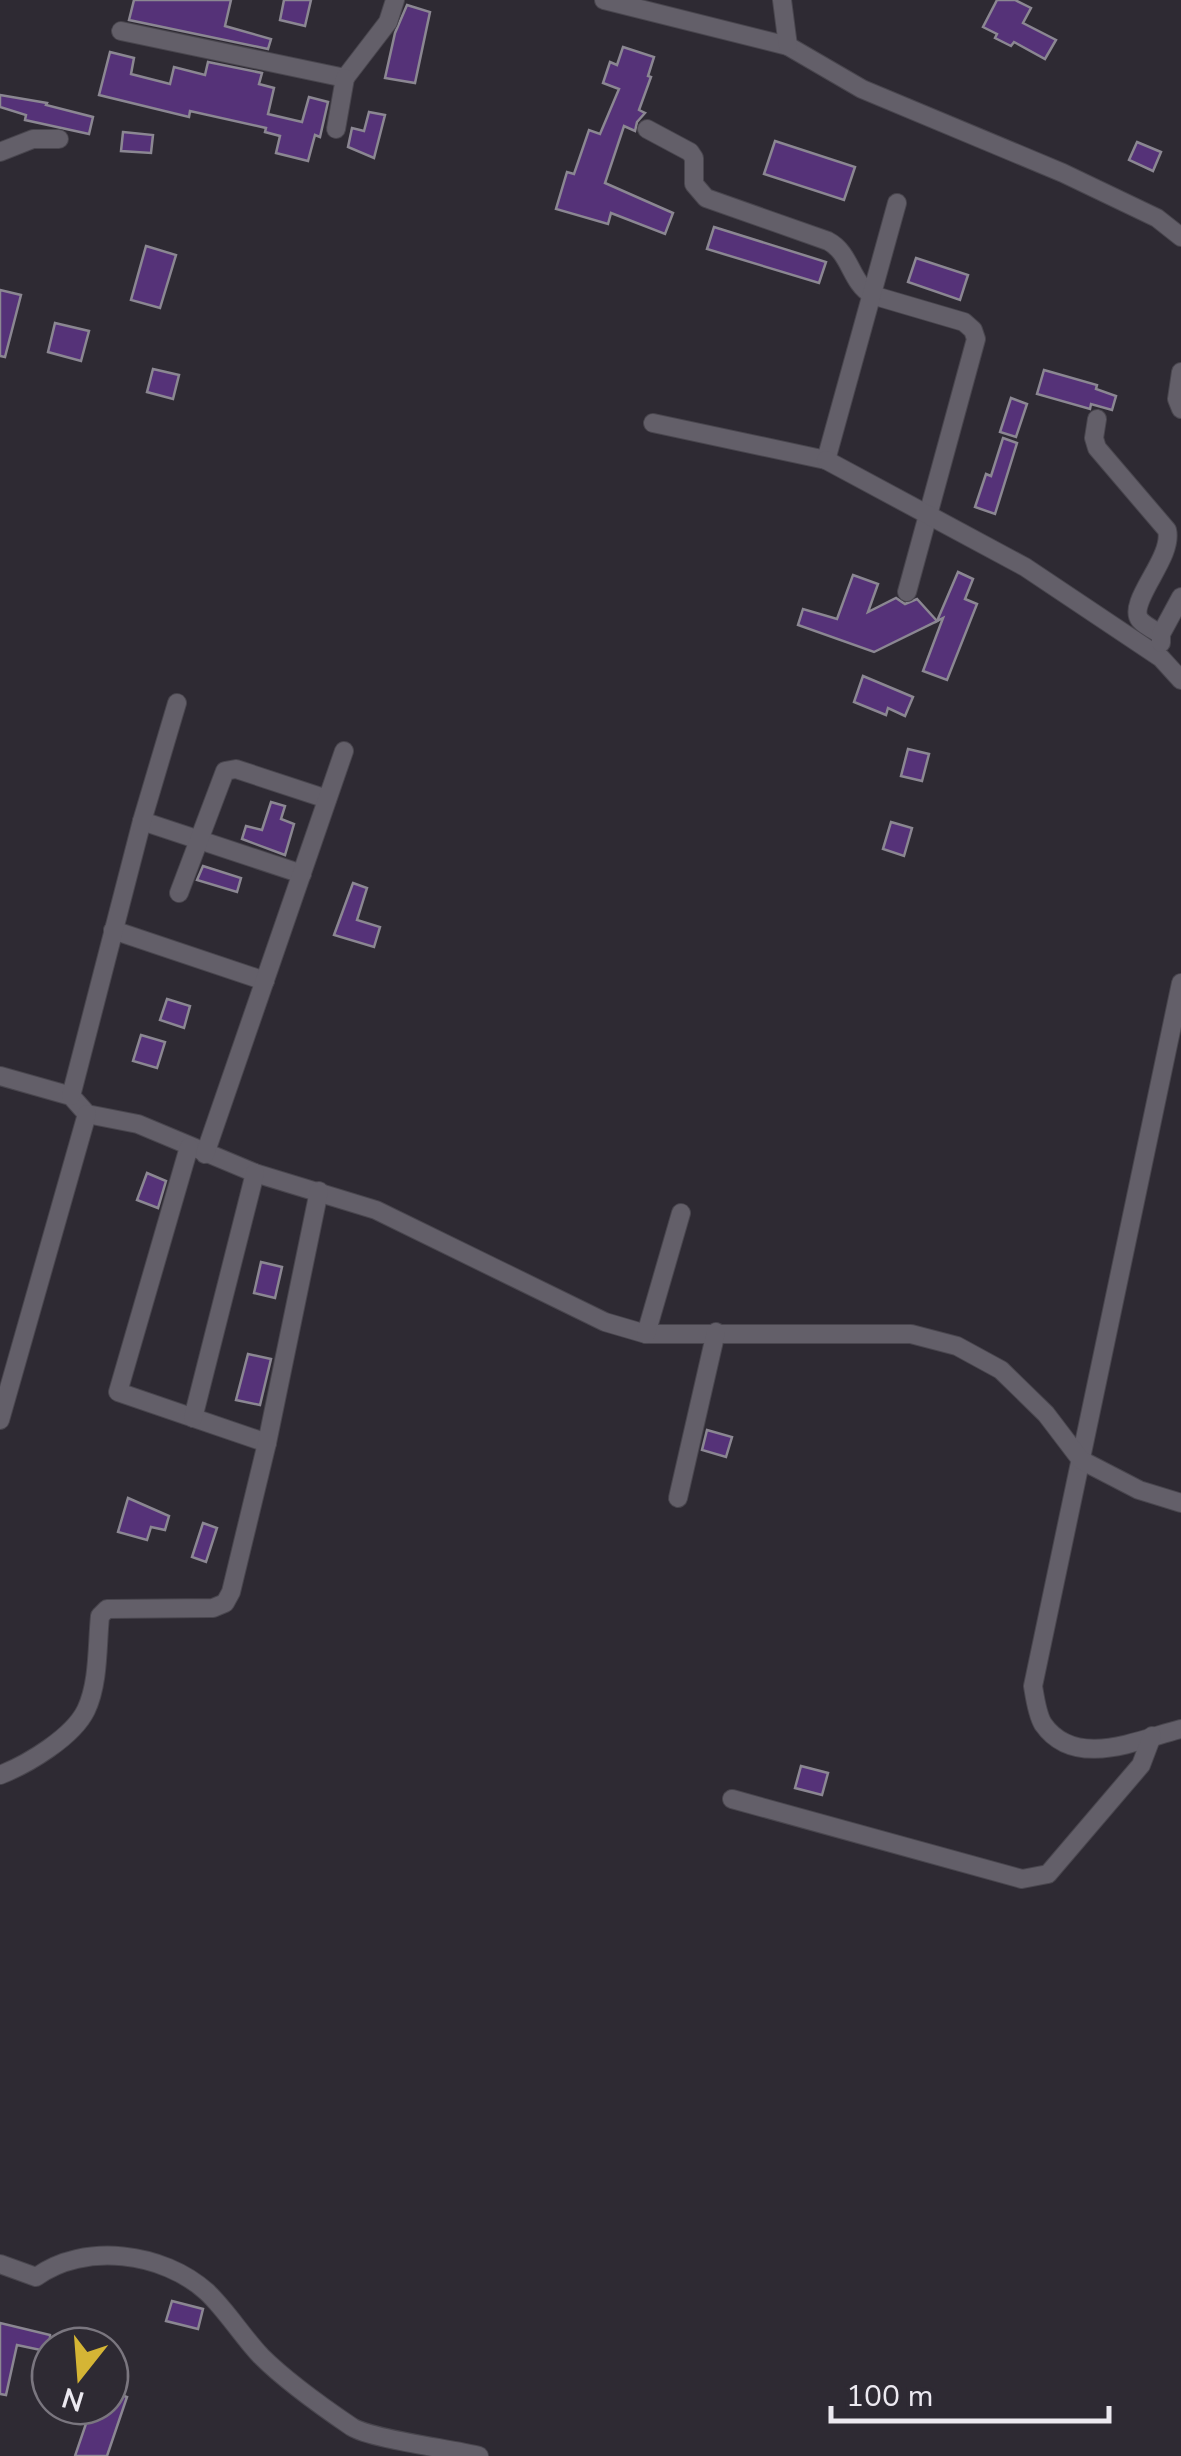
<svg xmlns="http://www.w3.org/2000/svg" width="1181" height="2456" viewBox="0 0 1181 2456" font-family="'Nunito Sans',sans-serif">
<rect width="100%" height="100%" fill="#2e2a33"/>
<g fill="#553278" stroke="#8b8792" stroke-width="2.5">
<path d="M134 0H231L225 26 271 39 268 49 129 20Z"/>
<path d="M284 0H311L305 26 280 20Z"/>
<path d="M997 0H1015L1031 8 1023 23 1056 40 1045 59 1014 42 1011 46 995 38 997 34 983 27Z"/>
<path d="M407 5 430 12 415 83 385 78 395 33Z"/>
<path d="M623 47 654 57 648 76 651 77 639 110 645 113 637 122 635 131 624 126 605 183 673 213 665 234 611 213 608 224 556 209 567 172 574 174 589 130 600 134 619 89 603 83 610 62 617 65Z"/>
<path d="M110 52 134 58 131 74 170 84 174 67 205 75 208 62 262 73 259 84 274 88 268 114 302 122 309 97 328 102 320 137 315 135 308 161 276 153 280 136 265 132 266 128 190 111 189 117 99 95Z"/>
<path d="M0 95 47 103 46 105 93 117 89 134 25 120 26 115 0 107Z"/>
<path d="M369 112 385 115 374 158 348 147 352 128 364 131Z"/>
<path d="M123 132 153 135 151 153 121 151Z"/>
<path d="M775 141 855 167 844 200 764 174Z"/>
<path d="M1137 142 1161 152 1153 171 1129 160Z"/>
<path d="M714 227 826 262 819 283 707 249Z"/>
<path d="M146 246 176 255 160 308 131 300Z"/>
<path d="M916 258 968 275 960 300 908 282Z"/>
<path d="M0 290 21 295 5 357 0 356Z"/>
<path d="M55 323 89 331 81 361 48 352Z"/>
<path d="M153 369 179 375 173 399 147 392Z"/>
<path d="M1044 370 1097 385 1096 389 1116 396 1112 410 1091 404 1090 409 1037 394Z"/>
<path d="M1011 398 1027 404 1016 437 1000 432Z"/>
<path d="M1003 438 1017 443 995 514 975 507 986 474 991 476Z"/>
<path d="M958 572 973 579 965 599 977 604 947 680 923 671 943 618 937 621Z"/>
<path d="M853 575 878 584 868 612 896 598 905 604 917 599 937 621 874 652 798 625 803 609 837 619Z"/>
<path d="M863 676 913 697 905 716 888 708 886 715 854 702Z"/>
<path d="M908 749 929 754 922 781 901 776Z"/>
<path d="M271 802 285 806 281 819 294 824 285 855 242 839 246 826 262 830Z"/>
<path d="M891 822 912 828 904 856 883 849Z"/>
<path d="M203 866 241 878 237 892 197 880Z"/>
<path d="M353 883 367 888 357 920 380 927 374 947 334 935Z"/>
<path d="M167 999 190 1006 184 1028 160 1020Z"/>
<path d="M141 1035 165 1042 157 1068 133 1061Z"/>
<path d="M147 1173 166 1181 158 1208 137 1200Z"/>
<path d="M261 1262 282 1267 275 1298 254 1293Z"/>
<path d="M248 1354 271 1359 260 1405 236 1400Z"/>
<path d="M707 1430 732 1437 726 1457 702 1450Z"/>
<path d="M128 1498 169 1516 165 1530 151 1527 147 1540 118 1532Z"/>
<path d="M203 1523 217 1528 206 1562 192 1557Z"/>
<path d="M801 1766 828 1773 822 1795 795 1788Z"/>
<path d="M172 2301 203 2309 198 2329 166 2321Z"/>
<path d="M0 2323 50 2335V2352L17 2345 6 2395 0 2394Z"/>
<path d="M110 2391 127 2397 107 2456H75L92 2406H110Z"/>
</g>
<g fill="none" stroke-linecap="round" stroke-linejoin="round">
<defs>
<g id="minor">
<path d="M604 0 788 46 862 89 1063 173 1157 218 1181 237"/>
<path d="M782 0 788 46"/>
<path d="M121 31 345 78 388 22 395 0"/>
<path d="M336 129 345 78"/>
<path d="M647 129 690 152 694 158V184L706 198 828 241C851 253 850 282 872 295L964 322 973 330 976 339 907 592"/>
<path d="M0 152 33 139H59"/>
<path d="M1181 372 1177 399 1181 409"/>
<path d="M1097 419 1094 438 1097 448 1167 530C1174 558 1126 602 1140 620 1145 626 1154 630 1161 634"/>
<path d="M653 423 826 460 897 203"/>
<path d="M826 460 1025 567 1161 658 1181 680"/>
<path d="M1161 643V634L1181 597"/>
<path d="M142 821 302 874"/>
<path d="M179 893 225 771 236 769 327 799"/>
<path d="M113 930 265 981"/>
<path d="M1181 983 1033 1686C1035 1698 1037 1714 1043 1724 1075 1770 1137 1740 1181 1729"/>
<path d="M0 1076 71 1096 87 1114 138 1124 255 1173 376 1210 605 1322 646 1334H911L957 1346 1001 1370 1046 1414 1081 1460 1139 1490 1181 1503"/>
<path d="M71 1096 142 821 177 703"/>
<path d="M189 1147 118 1392 267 1443"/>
<path d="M205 1154 344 751"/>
<path d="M646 1334 681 1213"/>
<path d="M193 1418 255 1173"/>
<path d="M0 1420 87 1114"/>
<path d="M678 1498 716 1332"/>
<path d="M0 1775C28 1764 73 1737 86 1710 99 1683 97 1645 100 1616L107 1609 213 1608 225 1603 231 1592 267 1443 319 1191"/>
<path d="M732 1799 1022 1879 1048 1874 1141 1765 1152 1736"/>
<path d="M0 2264 36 2277C84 2242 163 2252 207 2292 227 2311 242 2336 261 2356 285 2380 324 2408 352 2427 371 2439 452 2449 479 2456"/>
</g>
</defs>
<use href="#minor" stroke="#49464e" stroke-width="20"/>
<use href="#minor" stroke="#635f69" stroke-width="18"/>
</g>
<g transform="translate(80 2376) rotate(197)"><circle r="48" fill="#2e2a33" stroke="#7a767f" stroke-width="2.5"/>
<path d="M0-8L18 38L0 25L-18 38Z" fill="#d5b535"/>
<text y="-15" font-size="28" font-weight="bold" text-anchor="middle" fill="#ece9f0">N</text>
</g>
<path d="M831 2406v15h278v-15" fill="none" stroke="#ece9f0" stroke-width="5"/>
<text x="846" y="2406" font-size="30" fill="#ece9f0" stroke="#2e2a33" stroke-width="8" paint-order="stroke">100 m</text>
</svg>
